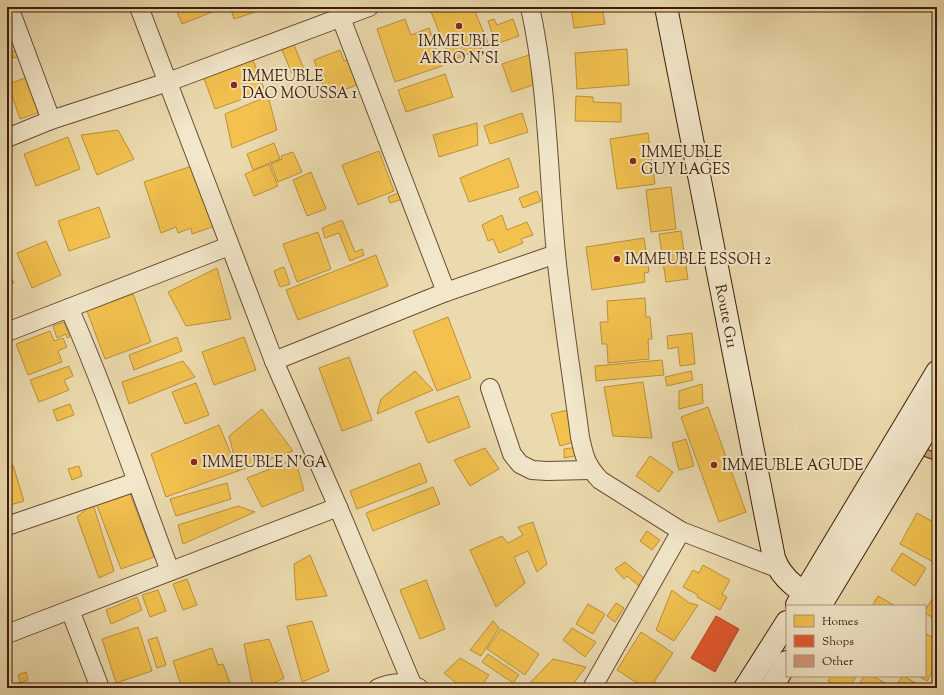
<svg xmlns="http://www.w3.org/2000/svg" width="944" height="695" viewBox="0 0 944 695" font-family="'Sorts Mill Goudy',serif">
<rect width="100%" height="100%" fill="#ebdaad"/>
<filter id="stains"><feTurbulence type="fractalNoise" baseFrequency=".005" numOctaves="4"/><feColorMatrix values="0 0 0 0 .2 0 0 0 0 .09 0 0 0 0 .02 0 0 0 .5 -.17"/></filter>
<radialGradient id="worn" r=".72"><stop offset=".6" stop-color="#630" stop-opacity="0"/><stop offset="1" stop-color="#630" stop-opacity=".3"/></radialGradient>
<g fill="#f2c14e" stroke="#bc903a">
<path d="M175 7H215L217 10 182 24Z"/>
<path d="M230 7H254L255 12 234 19Z"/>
<path d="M429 7H473L489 45 451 61Z"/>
<path d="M571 7H602L605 24 574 28Z"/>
<path d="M405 19 411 35 429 28 442 66 395 82 377 29Z"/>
<path d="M494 19 497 25 513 19 519 36 496 44 488 21Z"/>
<path d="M292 40 304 69 292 74 280 45Z"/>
<path d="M627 49 629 85 577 89 575 53Z"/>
<path d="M18 50 20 56 13 58 11 52Z"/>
<path d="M340 50 344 61 353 58 362 83 327 96 314 60Z"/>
<path d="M529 55 539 83 512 92 502 64Z"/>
<path d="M253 60 265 91 215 109 204 78Z"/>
<path d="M445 74 453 97 406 112 398 90Z"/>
<path d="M31 76 43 111 20 119 8 84Z"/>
<path d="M268 96 277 130 232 148 225 114Z"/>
<path d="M576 96 593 97V102L621 103V122L575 121Z"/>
<path d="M522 113 528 132 490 144 484 126Z"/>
<path d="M477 123 478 145 439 157 433 135Z"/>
<path d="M118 130 134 159 97 175 81 135Z"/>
<path d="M648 133 655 184 617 189 610 139Z"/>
<path d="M68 137 80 169 36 186 24 154Z"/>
<path d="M274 143 280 159 253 170 247 154Z"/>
<path d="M379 151 394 191 358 205 342 165Z"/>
<path d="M293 152 302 172 278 182 271 164 282 159 281 156Z"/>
<path d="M509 158 519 187 469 202 460 178Z"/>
<path d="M269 164 278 186 254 196 245 174Z"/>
<path d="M195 165 215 226 192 234 191 228 178 233 176 227 161 233 144 182Z"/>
<path d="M311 172 326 209 307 216 293 180Z"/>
<path d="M671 187 676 229 651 232 646 190Z"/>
<path d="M537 191 541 201 523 208 519 198Z"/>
<path d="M401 192 403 199 390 203 388 197Z"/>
<path d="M99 207 110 237 69 251 58 221Z"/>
<path d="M502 215 507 230 527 222 533 235 521 239 523 243 499 253 493 239 488 241 482 225Z"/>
<path d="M342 220 355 252 362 249 364 255 350 261 339 233 325 238 322 228Z"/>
<path d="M681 231 688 279 666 282 659 234Z"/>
<path d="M318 232 331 269 297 282 283 244Z"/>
<path d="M644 238 649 272 644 273 645 282 592 290 586 247Z"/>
<path d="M46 241 61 275 32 288 17 253Z"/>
<path d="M376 255 388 286 298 320 286 290Z"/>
<path d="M284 267 290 284 280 287 274 271Z"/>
<path d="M217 268 231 319 186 326 168 292Z"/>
<path d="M7 272 14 283 7 285Z"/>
<path d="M133 294 151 342 105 359 87 311Z"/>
<path d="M645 298 646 317H650L652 339H648L649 359 608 363 607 344H602L600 322H608L607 301Z"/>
<path d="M448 317 471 378 437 391 413 331Z"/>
<path d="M64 322 70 337 67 338 66 334 57 338 53 326Z"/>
<path d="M50 331 54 341 63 338 67 347 58 351 62 362 28 375 16 344Z"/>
<path d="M692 333 695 364 680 366 678 347 668 349 667 336Z"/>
<path d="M177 337 182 351 134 370 129 355Z"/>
<path d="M244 337 256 370 214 385 202 352Z"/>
<path d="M349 357 372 420 342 431 319 368Z"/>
<path d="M662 360 664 375 596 381 595 366Z"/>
<path d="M183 361 195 377 129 404 122 382Z"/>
<path d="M69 366 73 376 64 380 69 390 39 402 30 380Z"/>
<path d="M415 371 433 390 377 414 381 399Z"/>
<path d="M691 371 693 380 667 386 665 377Z"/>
<path d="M643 382 652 438 613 436 604 387Z"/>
<path d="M196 383 209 415 185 424 172 392Z"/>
<path d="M702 384 703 403 679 409V391Z"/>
<path d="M458 396 470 427 428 443 415 412Z"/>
<path d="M70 404 74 415 57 421 53 410Z"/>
<path d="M708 407 746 512 719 522 681 417Z"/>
<path d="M262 409 293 451 238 471 229 436Z"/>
<path d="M568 410 577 441 560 446 551 414Z"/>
<path d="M219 425 238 471 166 497 151 454Z"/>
<path d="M686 439 694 466 679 470 672 443Z"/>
<path d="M578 447 580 455 564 458V449Z"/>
<path d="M485 448 499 469 470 486 454 460Z"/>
<path d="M650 456 673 472 659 492 636 476Z"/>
<path d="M295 459 304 490 262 507 247 478Z"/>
<path d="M420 463 427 482 357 509 350 491Z"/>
<path d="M13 465 24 501 7 506V467Z"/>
<path d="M79 466 82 476 72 480 68 469Z"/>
<path d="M227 483 231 499 176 516 170 499Z"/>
<path d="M433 487 440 504 373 531 366 513Z"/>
<path d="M129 491 154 557 121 569 96 503Z"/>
<path d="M93 504 114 571 99 578 77 517Z"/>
<path d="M238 506 255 512 183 544 178 525Z"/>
<path d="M917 513 937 524V564L900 544Z"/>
<path d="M533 522 547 564 537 572 528 551 514 557 525 583 496 607 470 550 502 536 508 543 523 535 518 527Z"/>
<path d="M647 531 660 540 652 550 640 541Z"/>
<path d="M902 553 926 568 915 586 891 570Z"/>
<path d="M310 555 327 596 296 600 294 564Z"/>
<path d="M625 562 645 579 639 586 627 576 624 579 615 569Z"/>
<path d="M703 565 730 580 722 594 727 597 720 610 697 597 698 595 683 587 693 570 699 573Z"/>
<path d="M187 579 197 605 183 610 173 584Z"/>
<path d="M426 580 445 629 420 639 400 590Z"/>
<path d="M158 590 166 611 150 617 142 595Z"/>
<path d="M672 590 689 603 698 605 674 641 656 630Z"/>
<path d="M937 592V620L925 613V610Z"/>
<path d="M878 596 895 606H872Z"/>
<path d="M137 597 142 610 111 624 106 610Z"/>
<path d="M616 603 624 608 615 622 607 616Z"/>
<path d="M588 604 605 614 593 634 576 624Z"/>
<path d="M312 621 329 671 302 682 287 626Z"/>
<path d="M493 621 499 628 481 656 470 650Z"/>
<path d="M138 627 152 671 116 683 102 639Z"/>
<path d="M572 628 596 642 585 657 563 640Z"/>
<path d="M501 629 539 654 525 675 487 649Z"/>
<path d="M641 632 673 653 654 682 661 687 660 688H645L617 670Z"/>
<path d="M925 633 937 640V664L927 681 918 676H925Z"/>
<path d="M157 637 166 665 157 668 148 640Z"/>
<path d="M269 639 284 678 264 688H253L244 644Z"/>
<path d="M212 648 218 665 223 664 232 688H182L173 661Z"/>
<path d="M488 654 519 675 513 683 482 662Z"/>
<path d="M460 658 489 675 480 688H462L444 673Z"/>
<path d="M553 659 586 667 570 688H525Z"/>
<path d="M26 672 28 680 20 683 18 675Z"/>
<path d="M831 676H856L850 688H841L828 681Z"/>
<path d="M864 676H873L890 686 889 688H857Z"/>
<path d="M902 676H904L923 688H895Z"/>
</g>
<path fill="#e4572e" stroke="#b24623" d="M716 616 739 629 715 672 691 658Z"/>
<path fill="#d29b77" stroke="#3f1d0a" d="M926 449 937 453V461L923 456Z"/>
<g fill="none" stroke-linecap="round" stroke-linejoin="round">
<defs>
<g id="street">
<path d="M9 7 51 120"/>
<path d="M139 7 274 361 338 507 412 684"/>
<path d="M530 7C548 88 548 172 556 254 562 315 572 376 580 437 584 456 586 465 600 480L681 531 777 568"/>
<path d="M341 18 446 292"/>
<path d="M7 138 51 120 168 82 369 7"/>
<path d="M69 308C107 394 137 484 170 571"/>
<path d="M7 332 229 246"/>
<path d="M274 361 446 292 556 254"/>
<path d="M490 388 512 454 520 464 532 470 547 471 590 470"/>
<path d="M7 526 136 482"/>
<path d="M70 610 100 688"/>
<path d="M7 634 338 507"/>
<path d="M378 688C392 682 404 681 419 688"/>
<path d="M592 688 681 531"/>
</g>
<g id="secondary">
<path id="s1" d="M666 7 774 558C782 581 802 592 822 603"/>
<path d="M797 605 937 372"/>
<path d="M820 606 937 412"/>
<path d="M745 688 787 622"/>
<path d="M771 688 787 662"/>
</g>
</defs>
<use href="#street" stroke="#6a4c33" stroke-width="20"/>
<use href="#secondary" stroke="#3f1d0a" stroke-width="24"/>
<use href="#street" stroke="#f2e7ca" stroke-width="18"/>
<use href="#secondary" stroke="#f2e7ca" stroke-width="22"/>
</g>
<g fill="#8f2418" stroke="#f2e7ca" stroke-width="1.5">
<circle cx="459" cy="26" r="4"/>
<circle cx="234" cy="85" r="4"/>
<circle cx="633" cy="161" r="4"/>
<circle cx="617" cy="259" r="4"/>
<circle cx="194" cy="462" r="4"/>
<circle cx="714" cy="465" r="4"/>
</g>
<g text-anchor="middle" stroke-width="4" stroke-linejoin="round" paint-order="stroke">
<g font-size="15" fill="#3f1d0a" stroke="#f2e7ca" text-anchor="start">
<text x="459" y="46" text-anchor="middle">IMMEUBLE<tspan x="459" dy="17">AKRO N'SI</tspan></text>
<text x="242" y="81">IMMEUBLE<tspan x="242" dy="17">DAO MOUSSA 1</tspan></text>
<text x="641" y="157">IMMEUBLE<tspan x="641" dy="17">GUY LAGES</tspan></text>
<text x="625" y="264">IMMEUBLE ESSOH 2</text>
<text x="202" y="467">IMMEUBLE N'GA</text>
<text x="722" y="470">IMMEUBLE AGUDE</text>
</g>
<g font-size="15" fill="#3f1d0a" stroke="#f2e7ca">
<text dy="5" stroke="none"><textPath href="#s1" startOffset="315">Route G11</textPath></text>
</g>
</g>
<rect width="944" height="695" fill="none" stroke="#ebdaad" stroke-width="24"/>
<rect x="8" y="8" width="928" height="679" fill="none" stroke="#3f1d0a" stroke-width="2"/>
<rect x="12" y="12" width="920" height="671" fill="none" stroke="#3f1d0a"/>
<rect x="786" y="605" width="140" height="72" fill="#f2e7ca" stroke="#aa967d"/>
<rect x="794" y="615" width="20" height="12" fill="#f2c14e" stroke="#aa967d"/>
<text x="822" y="625" font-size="12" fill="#3f1d0a">Homes</text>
<rect x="794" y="635" width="20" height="12" fill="#e4572e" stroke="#aa967d"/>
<text x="822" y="645" font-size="12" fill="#3f1d0a">Shops</text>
<rect x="794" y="655" width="20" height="12" fill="#d29b77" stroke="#aa967d"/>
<text x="822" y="665" font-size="12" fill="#3f1d0a">Other</text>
<rect width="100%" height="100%" filter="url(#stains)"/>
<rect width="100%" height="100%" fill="url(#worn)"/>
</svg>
